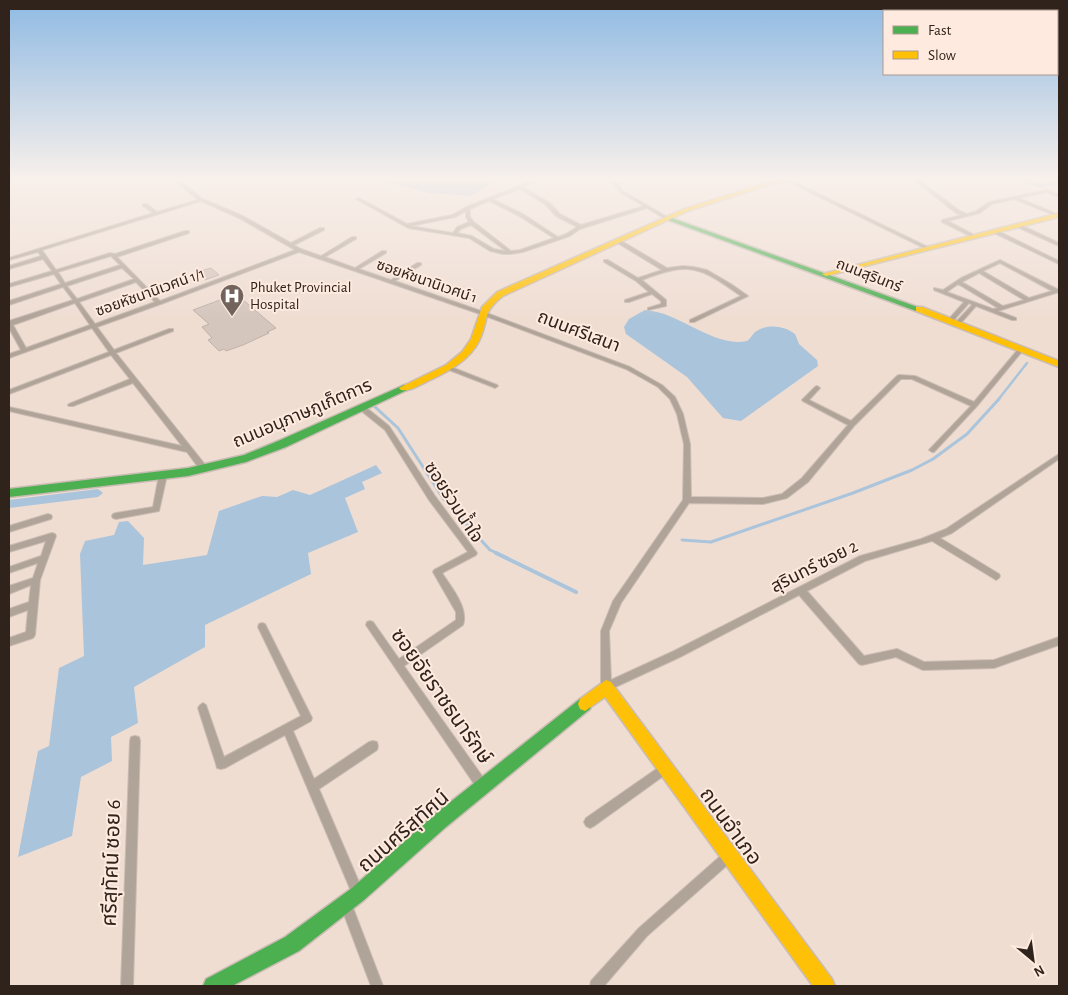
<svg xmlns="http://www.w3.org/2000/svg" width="1068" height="995" viewBox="0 0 1068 995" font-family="'Alegreya Sans','Noto Sans Thai',sans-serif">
<rect width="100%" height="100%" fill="#efddd2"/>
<g fill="#aac4db">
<path d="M379 180H497L471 196 429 193Z"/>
<path d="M645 310C680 312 713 348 747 341 750 339 752 335 755 332 767 323 785 326 795 334L799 344 817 360 818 366 741 421 723 418 687 377 626 334 624 327 629 319Z"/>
<path d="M376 465 382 473 362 482 365 489 345 498 358 532 308 553 311 574 205 625V647L134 687 138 723 111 737 112 761 81 777 72 836 18 857 38 751 49 746 59 668 84 656 80 554 85 541 114 535 119 522 128 521 144 538 143 565 207 555 219 511 262 496 277 497 293 490 310 495Z"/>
</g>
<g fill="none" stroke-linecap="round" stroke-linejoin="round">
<path stroke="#aac4db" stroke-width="2.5" d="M998 400 1027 363"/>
<g stroke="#aac4db" stroke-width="3">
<path d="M374 406 398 428 443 498 490 550 499 554"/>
<path d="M682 540 711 542 853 493 912 470 933 459 967 434 999 399"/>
</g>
<path stroke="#aac4db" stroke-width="4" d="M496 553 576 592"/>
<g fill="#aac4db" fill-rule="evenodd">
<path d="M1019 180H1028L1041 184 1059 180V184L1041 188Z"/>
<path d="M98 489 103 493 98 497 9 508V500Z"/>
</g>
</g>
<g fill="#d4c6bd" stroke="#bfb2a9">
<path d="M211 268 219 275 205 280 197 272Z"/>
<path d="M236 294 276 328 267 332 269 333 243 345 226 351 224 349 219 351 208 340 212 338 202 327 209 324 193 310Z"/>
</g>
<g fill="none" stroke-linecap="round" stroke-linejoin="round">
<defs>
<g id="street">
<path d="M174 180H179L203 199 243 216 291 243 320 228H324V230L294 245 301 249 321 256 352 237H356V239L325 257 355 268 382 251H386V253L359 269 391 280 417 263H421V265L395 281 484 312 630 367 662 385 675 397 683 414 690 444 691 497 763 498 782 494 802 478 848 425 803 401 802 400 815 387 817 386 820 388 809 400 851 421 897 376 899 375 915 376 974 402 1020 347H1024V349L977 406 934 452H932L929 450 971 406 912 379H901L854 426 808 482 787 498 763 504 689 503 621 603 609 631 611 680 674 651 860 556 921 539 946 529 1059 454V459L952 533 940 538 999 574 1000 576 999 578 996 580 993 578 932 541 865 561 807 591 864 656 897 649 924 662 994 660 1059 637V645L994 668 923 670 896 657 862 665 859 664 799 595 680 657 609 690 606 692 603 690 601 687V631L613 601 683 500 684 444 677 414 670 399 658 387 626 369 480 314 299 252 161 304 97 327 114 350 169 329H173V331L116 353 207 467 208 469 207 471H201L187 452 9 411V407L182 446 133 383 73 406H69L68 405 69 404 130 379 111 355 9 394V390L109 352 92 328 9 358V354L21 350 9 328V321L73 300 63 287 9 305V301L61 284 54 274 9 287V284L52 271 43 259 9 269V266L41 256 38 252 9 260V258L153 213 143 206V204H147L157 212 198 200ZM201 201 239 218 295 250 160 301 117 257 189 233V231H185L115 254 110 253 56 270 42 250ZM111 256 120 265 65 283 58 272ZM122 268 134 279 77 299 67 286ZM136 282 155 302 95 324 79 302ZM75 303 90 325 26 348 13 325Z"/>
<path d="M533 180H539L523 187 550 203 560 214 581 225 644 206 621 193 611 180H615L623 191 669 218 665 219 647 208 580 229 570 236 523 252 511 254H503L490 251 469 238 408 228 356 199 359 198 407 224 452 215 466 207ZM520 189 546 205 556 216 577 227 566 234 558 237 523 214 493 199ZM489 201 519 216 554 238 520 250 511 251 474 222 470 217V209ZM466 211V217L469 222 457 227 453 233 411 226 455 217ZM471 225 506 251 494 249 472 236 457 233 461 229Z"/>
<path d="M785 180H790L930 248 926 249Z"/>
<path d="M914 180H919L960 211 967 214 976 211 989 202 1046 190 1059 195V197L1046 192 1019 198 1059 215V217L1014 199 992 204 980 213 948 221 976 236 972 237 942 222V220L962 215 956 213Z"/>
<path d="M1017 225H1021L1059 243V246L1017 227Z"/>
<path d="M992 230H996L1059 261V264L992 232Z"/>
<path d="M616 240H620L667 268 683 266 694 267 707 270 731 284 748 296 694 322H690V320L741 296C700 267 690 261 642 280L666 300V306L648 310V308L661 304V301L652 294 629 302H625V300L649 292 636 281 604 262V260H608L638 278 662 270 616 242Z"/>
<path d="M1000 260 1059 290V292L998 311 1016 318V320H1012L976 306 960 324H956V322L972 305 969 303 953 321H949V319L964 302 934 290V288L943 290 961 278ZM1000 263 1052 291 1029 298 983 271ZM979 273 1024 300 1003 306 962 282ZM958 284 998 308 993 309 947 292Z"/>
<path d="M446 365 497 385 498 386 495 388 493 387 444 368 443 367Z"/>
<path d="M359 405H363L389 426 435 496 477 553 476 555 442 573C451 587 469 608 463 625L404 666 487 783 488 787 487 791 483 792 479 791 366 625 367 622 370 621 373 622 399 659 456 620V612L433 572 434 570 468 552 429 500 385 430 359 409 358 407Z"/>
<path d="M163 472 167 475 159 511 116 519 113 518 112 516 113 514 116 513 153 507 159 475Z"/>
<path d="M48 514 51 515 52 517 51 519 9 532V526Z"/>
<path d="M52 533 55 534 56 536 40 580 35 635 33 638 9 646V638L26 632 28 610 9 617V609L29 602 31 585 9 594V586L33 578 38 563 9 573V567L41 556 46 541 9 552V546Z"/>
<path d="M262 623 265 624 312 718 311 721 293 731 314 779 369 742 373 741 377 742 378 746 377 750 319 789 364 894 362 898 358 900 354 898 285 735 225 768 221 769 217 768 216 764 198 708 200 705 203 703 206 705 224 757 301 716 258 627 259 624Z"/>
<path d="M135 736 139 737 140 741 133 986H121L130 741 131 737Z"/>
<path d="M665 763 669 764 670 768 669 772 594 826 590 828 586 826 584 822 586 818Z"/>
<path d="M729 850 733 852 735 856 733 860 647 936 604 986H590L591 981 639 928 725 852Z"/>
<path d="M346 898 350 900 383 986H371L340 904 342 900Z"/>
</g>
<g id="fast">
<path d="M665 217H669L923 309 916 311 665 219Z"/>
<path d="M404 385 407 386V390L286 447 246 462 188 476 9 497V489L188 468 244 455 278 441Z"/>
<path d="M585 697 590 699 592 704 590 709 446 827 364 900 299 951 232 986H203L206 979 285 937 352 888 434 815 580 699Z"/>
</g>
<g id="slow">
<path d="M775 180H785L688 211 503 296C482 312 489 318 480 339 470 361 447 372 426 382 419 385 409 392 401 390L399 388 446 365 462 352 471 339 482 307 497 292 684 209Z"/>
<path d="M1059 213V217L826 276 822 274Z"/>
<path d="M916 307H922L1059 361V367L916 311Z"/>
<path d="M606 680 611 682 832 979 835 986H813L605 697 585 711 580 709 578 704 580 699Z"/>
</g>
</defs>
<use href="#street" stroke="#cabcb4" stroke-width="2"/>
<use href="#fast" stroke="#cabcb4" stroke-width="3"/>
<use href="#slow" stroke="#cabcb4" stroke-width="3"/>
<use href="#street" fill="#b0a397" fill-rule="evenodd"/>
<use href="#fast" fill="#4caf50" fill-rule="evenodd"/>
<use href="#slow" fill="#ffc107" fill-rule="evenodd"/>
</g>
<linearGradient id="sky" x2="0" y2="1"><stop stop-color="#8fbae3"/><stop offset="0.56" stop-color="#f8f0eb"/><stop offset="1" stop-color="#f8f0eb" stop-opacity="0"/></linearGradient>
<rect width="1068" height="319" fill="url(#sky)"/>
<defs>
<symbol id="hospital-pin" viewBox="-11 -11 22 30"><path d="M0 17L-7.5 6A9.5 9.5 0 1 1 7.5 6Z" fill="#72645c" stroke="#feeade"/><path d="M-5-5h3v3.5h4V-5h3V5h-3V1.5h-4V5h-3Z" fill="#fff"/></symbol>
</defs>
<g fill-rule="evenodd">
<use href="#hospital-pin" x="218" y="282" width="28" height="38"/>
</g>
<g text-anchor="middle" stroke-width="4" stroke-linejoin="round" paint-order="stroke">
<g font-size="15" fill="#2f231c" stroke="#feeade">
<text transform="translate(869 275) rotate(21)" y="5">ถนนสุรินทร์</text>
<text transform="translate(427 281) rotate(19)" y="5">ซอยหัชนานิเวศน์ 1</text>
<text transform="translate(150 292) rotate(-20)" y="5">ซอยหัชนานิเวศน์ 1/1</text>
</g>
<g font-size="15" fill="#2f231c" stroke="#feeade" text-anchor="start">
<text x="250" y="292">Phuket Provincial<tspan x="250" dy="17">Hospital</tspan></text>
</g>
<g font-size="18" fill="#2f231c" stroke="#feeade">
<text transform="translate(579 331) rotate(21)" y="6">ถนนศรีเสนา</text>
<text transform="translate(302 413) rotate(-23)" y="6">ถนนอนุภาษภูเก็ตการ</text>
<text transform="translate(454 502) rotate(57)" y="6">ซอยร่วมน้ำใจ</text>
<text transform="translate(814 566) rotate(-27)" y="6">สุรินทร์ ซอย 2</text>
</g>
<g font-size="21" fill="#2f231c" stroke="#feeade">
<text transform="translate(442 696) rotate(55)" y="7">ซอยอัยราชธนารักษ์</text>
<text transform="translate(731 826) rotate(54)" y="7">ถนนอำเภอ</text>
<text transform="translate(403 831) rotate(-41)" y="7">ถนนศรีสุทัศน์</text>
<text transform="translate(111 863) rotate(-88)" y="7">ศรีสุทัศน์ ซอย 6</text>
</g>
</g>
<rect width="1068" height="995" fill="none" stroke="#2f231c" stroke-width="20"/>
<rect x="883" y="10" width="175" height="65" fill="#feeade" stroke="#ab9a90"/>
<rect x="893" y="26" width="25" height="8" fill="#4caf50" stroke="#ab9a90"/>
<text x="928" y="35" font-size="15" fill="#2f231c">Fast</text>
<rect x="893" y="51" width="25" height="8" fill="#ffc107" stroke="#ab9a90"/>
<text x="928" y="60" font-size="15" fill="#2f231c">Slow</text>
<g transform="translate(1033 960) rotate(151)" stroke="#feeade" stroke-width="4" paint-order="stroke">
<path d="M0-4L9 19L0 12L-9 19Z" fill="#2f231c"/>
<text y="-8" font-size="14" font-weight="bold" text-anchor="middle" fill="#2f231c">N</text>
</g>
</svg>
